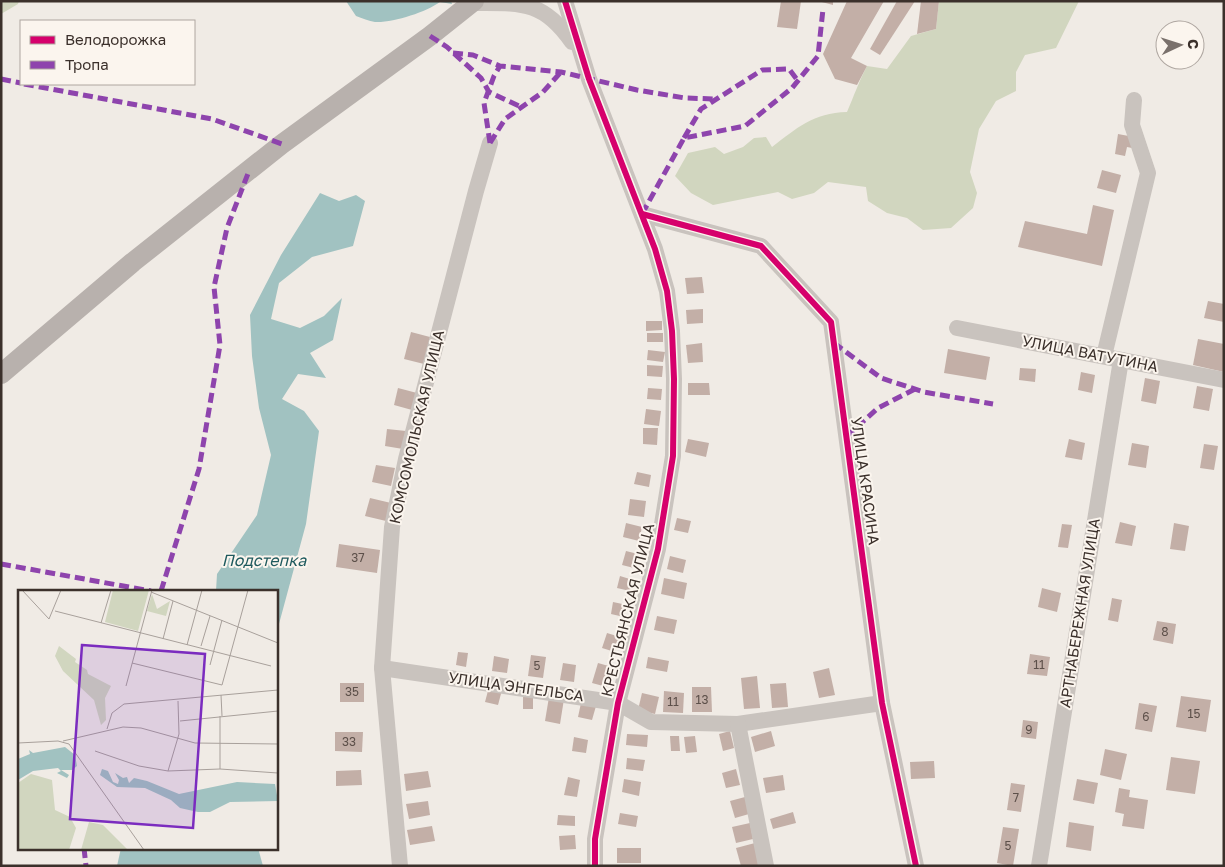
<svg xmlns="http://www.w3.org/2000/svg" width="1225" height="867" viewBox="0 0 1225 867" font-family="'Golos Text',sans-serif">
<rect width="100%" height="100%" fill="#f0ebe5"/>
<g fill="#d1d6bf">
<path d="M1 1H19L18 4 1 14Z"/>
<path d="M939 1H1079L1056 48 1025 55 1016 72V91L996 101 979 129 970 172 977 193 973 208 951 228 923 230 907 218 887 213 868 201 866 187 828 182 814 193 792 199 778 192 713 205 691 193 675 176 688 153 715 147 724 154 743 147 754 138 766 137 772 147C797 128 813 113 847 112 854 96 859 81 867 66L887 69 911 36 936 29Z"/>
</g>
<g fill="#a1c2c1">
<path d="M346 1H451L452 4 440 2C426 12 393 23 375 22 369 21 362 18 356 16Z"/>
<path d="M320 193 339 201 356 195 365 201 353 246 312 257 279 283 271 319 300 328 324 316 342 298 333 340 310 353 326 378 298 374 282 399 304 411 319 431 306 524 276 635V591H216L217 574 257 515 271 455 259 408 252 356 250 315 281 255Z"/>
<path d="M121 848H258L263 866H117Z"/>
</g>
<g fill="#c3afa7">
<path d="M781 1H801L797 29 777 27Z"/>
<path d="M818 1H833V5Z"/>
<path d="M847 1H884L851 58 867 66 857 85 835 79 823 54Z"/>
<path d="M897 1H915L880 55 870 49Z"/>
<path d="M921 1H939L936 29 917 34Z"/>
<path d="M1118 134 1134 137 1132 148 1127 147 1125 156 1115 154Z"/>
<path d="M1102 170 1121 175 1116 193 1097 188Z"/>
<path d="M1093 205 1114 210 1102 266 1018 247 1025 221 1087 234Z"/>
<path d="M702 277 704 293 687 294 685 278Z"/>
<path d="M1208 301 1224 304V322L1204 318Z"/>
<path d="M703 309V323L687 324 686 310Z"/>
<path d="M646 321H662V330L646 331Z"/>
<path d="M411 332 430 337 424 364 404 359Z"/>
<rect x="647" y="333" width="16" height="9"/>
<path d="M1198 339 1224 344V372L1193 365Z"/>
<path d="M702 343 703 362 688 363 686 345Z"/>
<path d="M948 349 990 357 986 380 944 373Z"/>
<path d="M648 350 665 352 663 362 647 360Z"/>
<path d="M647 365 663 366 662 377 647 376Z"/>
<path d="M1020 368 1036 369 1035 382 1019 380Z"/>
<path d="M1081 372 1095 375 1092 393 1078 390Z"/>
<path d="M1145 378 1160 381 1156 404 1141 401Z"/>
<path d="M688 383H709L710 395H688Z"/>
<path d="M1197 386 1213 389 1209 411 1193 408Z"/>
<path d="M398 388 417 393 412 410 394 405Z"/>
<path d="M648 388 662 389 661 400 647 399Z"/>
<path d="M646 409 661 411 659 426 644 424Z"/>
<path d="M643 428H658L657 445 643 444Z"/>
<path d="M387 429 406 431 403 449 385 446Z"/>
<path d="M688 439 709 443 706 457 685 452Z"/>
<path d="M1069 439 1085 443 1082 460 1065 457Z"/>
<path d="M1132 443 1149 446 1146 468 1128 465Z"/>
<path d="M1204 444 1218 446 1214 470 1200 468Z"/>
<path d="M376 465 395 468 391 486 372 482Z"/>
<path d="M637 472 651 475 649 487 634 484Z"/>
<path d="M370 498 391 503 386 521 365 516Z"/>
<path d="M630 499 646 501 644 517 628 515Z"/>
<path d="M677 518 691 521 688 533 674 530Z"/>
<path d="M1120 522 1136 526 1132 546 1115 543Z"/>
<path d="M626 523 642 527 639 541 623 537Z"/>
<path d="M1174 523 1189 526 1185 551 1170 549Z"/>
<path d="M1062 524 1072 525 1068 548 1058 547Z"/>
<path d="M339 544 380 550 377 573 336 567Z"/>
<path d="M626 551 638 554 634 568 622 565Z"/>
<path d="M670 556 686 560 683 573 667 569Z"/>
<path d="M620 576 633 580 630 591 617 588Z"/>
<path d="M664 578 687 583 684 599 661 594Z"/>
<path d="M1042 588 1061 593 1057 612 1038 607Z"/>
<path d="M1112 598 1122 600 1118 622 1108 620Z"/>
<path d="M613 602 627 605 624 617 611 614Z"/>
<path d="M657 616 677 620 674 634 654 630Z"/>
<path d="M1157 621 1176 624 1173 644 1153 640Z"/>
<path d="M607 633 620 637 615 652 602 648Z"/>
<path d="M458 652 468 653 466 667 456 665Z"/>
<path d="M1030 654 1050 657 1047 676 1027 674Z"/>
<path d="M531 655 546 657 543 678 528 676Z"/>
<path d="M494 656 509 659 507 673 492 671Z"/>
<path d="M648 657 669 661 667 672 646 668Z"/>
<path d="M563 663 576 665 574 682 560 680Z"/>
<path d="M598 663 612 667 607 687 592 683Z"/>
<path d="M829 668 835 695 819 698 813 672Z"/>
<path d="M757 676 760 708 744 709 741 678Z"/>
<rect x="340" y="683" width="24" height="19"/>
<path d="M786 683 788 707 772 708 770 684Z"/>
<path d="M489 687 502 690 498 705 485 702Z"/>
<path d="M692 687H711L712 712H692Z"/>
<path d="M664 691 684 693 683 713 663 712Z"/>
<path d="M642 693 659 697 655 714 638 710Z"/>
<rect x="523" y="695" width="10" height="14"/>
<path d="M1181 696 1211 700 1206 732 1176 727Z"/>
<path d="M549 697 564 699 560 724 545 721Z"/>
<path d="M581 703 596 706 592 720 578 717Z"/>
<path d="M1139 703 1157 706 1152 732 1135 729Z"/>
<path d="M1023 720 1038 722 1036 739 1021 737Z"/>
<path d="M730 731 734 748 723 751 719 734Z"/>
<path d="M771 731 775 746 755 752 751 737Z"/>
<path d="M335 732H363L362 752 335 751Z"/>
<path d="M627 734 648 735 647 747 626 745Z"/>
<path d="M670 736H679L680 751H671Z"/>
<path d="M695 736 697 752 686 753 684 737Z"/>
<path d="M574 737 588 740 586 753 572 751Z"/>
<path d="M1105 749 1127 754 1121 780 1100 775Z"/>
<path d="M1171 757 1200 761 1195 794 1166 790Z"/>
<path d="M627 758 645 760 643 771 626 769Z"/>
<path d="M934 761 935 778 911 779 910 762Z"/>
<path d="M736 769 740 785 726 788 722 773Z"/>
<path d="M361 770 362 785 336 786V771Z"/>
<path d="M428 771 431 787 406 791 404 774Z"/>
<path d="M783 775 785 790 766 793 763 778Z"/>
<path d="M568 777 580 780 577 797 564 795Z"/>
<path d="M624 779 641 782 639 796 622 792Z"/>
<path d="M1077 779 1098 783 1094 804 1073 800Z"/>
<path d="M1011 783 1025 785 1021 812 1007 810Z"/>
<path d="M1119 788 1130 790 1129 797 1148 800 1144 829 1122 826 1124 814 1115 812Z"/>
<path d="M745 797 749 814 735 818 730 801Z"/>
<path d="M428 801 430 815 409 819 406 804Z"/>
<path d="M793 812 796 823 773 829 770 819Z"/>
<path d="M620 813 638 816 636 827 618 824Z"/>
<path d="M558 815 575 816V826L557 825Z"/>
<path d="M1069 822 1094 826 1091 851 1066 847Z"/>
<path d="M750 823 753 839 736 843 732 827Z"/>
<path d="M432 826 435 841 410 845 407 830Z"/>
<path d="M1003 827 1019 829 1013 866 997 863Z"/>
<path d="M575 835 576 849 560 850 559 836Z"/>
<path d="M755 843 761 866H741L736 848Z"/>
<rect x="617" y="848" width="24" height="15"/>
</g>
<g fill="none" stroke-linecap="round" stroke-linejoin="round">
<g stroke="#c9c3be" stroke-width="16">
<path d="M565 1 589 79 655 249 667 291 672 331 674 379 673 456 658 549 618 703 595 839V866"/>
<path d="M472 3C521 3 543 0 572 42"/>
<path d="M642 214 761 246 831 322 882 703 916 866"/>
<path d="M957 328 1224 380"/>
<path d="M1104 356 1148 173 1132 125 1134 100"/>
<path d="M382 668 618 703 651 722 738 724 882 703"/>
<path d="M738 724 766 866"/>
<path d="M400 866 382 668 392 527 406 459 476 191 490 143"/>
<path d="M1039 866 1121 360"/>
</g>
<path stroke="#b8b1ad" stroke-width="20" d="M1 374 133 262 282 144 430 36 474 1"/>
<g stroke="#8e44ad" stroke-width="5" stroke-dasharray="10 5" stroke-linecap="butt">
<path d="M430 36 447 47 481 78 489 92 521 107"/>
<path d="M453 53 473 55 500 66 561 72 637 90 685 98 716 99"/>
<path d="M1 79 21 83"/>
<path d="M24 84 212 119 282 144"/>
<path d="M684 138 701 109 762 70 789 69 798 81"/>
<path d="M490 143 505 119 543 92 561 72"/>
<path d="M490 143 484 103 494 76 500 66"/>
<path d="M642 214 684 138 745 126 792 88 818 56 823 9"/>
<path d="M834 343 881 378 924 392 993 404"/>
<path d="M846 437 878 408 915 389"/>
<path d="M1 564 151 591"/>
<path d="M161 591 199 469 220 345 214 287 227 228 249 171"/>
<path d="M84 848 86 866"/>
</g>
<defs>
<g id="cycleway">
<path d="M565 1 589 79 655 249 667 291 672 331 674 379 673 456 658 549 618 703 595 839V866"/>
<path d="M642 214 761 246 831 322 882 703 916 866"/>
</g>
</defs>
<use href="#cycleway" stroke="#fbf5ee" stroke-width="9"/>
<use href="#cycleway" stroke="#d6006c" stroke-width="6"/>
</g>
<g text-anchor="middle" stroke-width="4" stroke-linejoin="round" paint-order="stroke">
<g font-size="12" fill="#5d504a">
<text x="358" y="562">37</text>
<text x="1165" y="636">8</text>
<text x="1039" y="669">11</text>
<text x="537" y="670">5</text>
<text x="352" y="696">35</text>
<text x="702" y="704">13</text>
<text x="673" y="706">11</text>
<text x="1194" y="718">15</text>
<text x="1146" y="721">6</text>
<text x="1029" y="734">9</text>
<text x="349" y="746">33</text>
<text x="1016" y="802">7</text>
<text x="1008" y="850">5</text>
</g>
<g font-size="15" fill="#3b302b" stroke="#fbf5ee">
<text transform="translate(1090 354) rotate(11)" y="5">УЛИЦА ВАТУТИНА</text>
<text transform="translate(417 427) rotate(-77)" y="5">КОМСОМОЛЬСКАЯ УЛИЦА</text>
<text transform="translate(865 481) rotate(82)" y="5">УЛИЦА КРАСИНА</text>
<text transform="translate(628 610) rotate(-76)" y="5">КРЕСТЬЯНСКАЯ УЛИЦА</text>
<text transform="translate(1080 613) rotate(-81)" y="5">АРТНАБЕРЕЖНАЯ УЛИЦА</text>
<text transform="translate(516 687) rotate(8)" y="5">УЛИЦА ЭНГЕЛЬСА</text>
</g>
<g font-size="16" font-style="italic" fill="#1f5a5e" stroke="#fbf5ee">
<text x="264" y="566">Подстепка</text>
</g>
</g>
<g transform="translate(18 590)">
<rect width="260" height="260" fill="#f0ebe5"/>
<path d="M95 0H131L120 41 87 32ZM134 4 139 19 152 11 148 26 129 21ZM41 56 58 69 57 72 69 80 70 84 93 96 87 108 88 130 83 135 76 110 45 81 37 66ZM13 184 34 190 37 220 52 227 58 238 51 260H0V193ZM71 232 85 235 110 260H63Z" fill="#d1d6bf"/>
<path d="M47 157 57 165 59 176 54 180H43L51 185 49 188 39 183 43 181 40 178 15 181 0 190V169L12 164 11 160 15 163ZM84 179 90 181 95 192 100 194 101 190 97 183 105 188 109 187 111 193 116 188 129 191 161 204 219 192 257 194 260 211 212 212 192 222H180L162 218 153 210 127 198 99 197 82 185Z" fill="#a1c2c1"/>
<path fill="none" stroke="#a8a09b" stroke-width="1" d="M4 0 31 29 43 0M133 2 260 53M37 21 253 76M83 33 93 0M145 49 155 11M169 55 184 0M183 56 192 26M114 73 204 95 230 0M192 75 204 30M108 96 134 0M203 105 204 126M162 131 260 121M89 139 94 123 106 114 260 100M45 151 105 137 123 138 177 153 260 154M0 153 40 151 51 154 126 260M77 161 121 176 150 181 202 179 260 183M202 179V126M150 181 161 144 160 111"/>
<path fill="#7b2cbf" fill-opacity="0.15" stroke="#7b2cbf" stroke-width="2.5" d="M64 55 187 64 175 238 52 229Z"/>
<rect width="260" height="260" fill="none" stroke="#3b302b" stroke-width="2.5"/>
</g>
<rect width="1225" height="867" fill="none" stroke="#3b302b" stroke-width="5"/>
<rect x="20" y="20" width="175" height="65" fill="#fbf5ee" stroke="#aea6a0"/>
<rect x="30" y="36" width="25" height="8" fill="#d6006c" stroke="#aea6a0"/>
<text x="65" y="45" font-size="15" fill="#3b302b">Велодорожка</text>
<rect x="30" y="61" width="25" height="8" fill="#8e44ad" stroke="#aea6a0"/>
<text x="65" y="70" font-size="15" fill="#3b302b">Тропа</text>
<g transform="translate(1180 45) rotate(86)"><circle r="24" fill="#fbf5ee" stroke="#aea6a0"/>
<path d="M0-4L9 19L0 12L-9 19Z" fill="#7a716c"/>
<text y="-8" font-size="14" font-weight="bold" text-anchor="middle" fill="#3b302b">С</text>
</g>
</svg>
